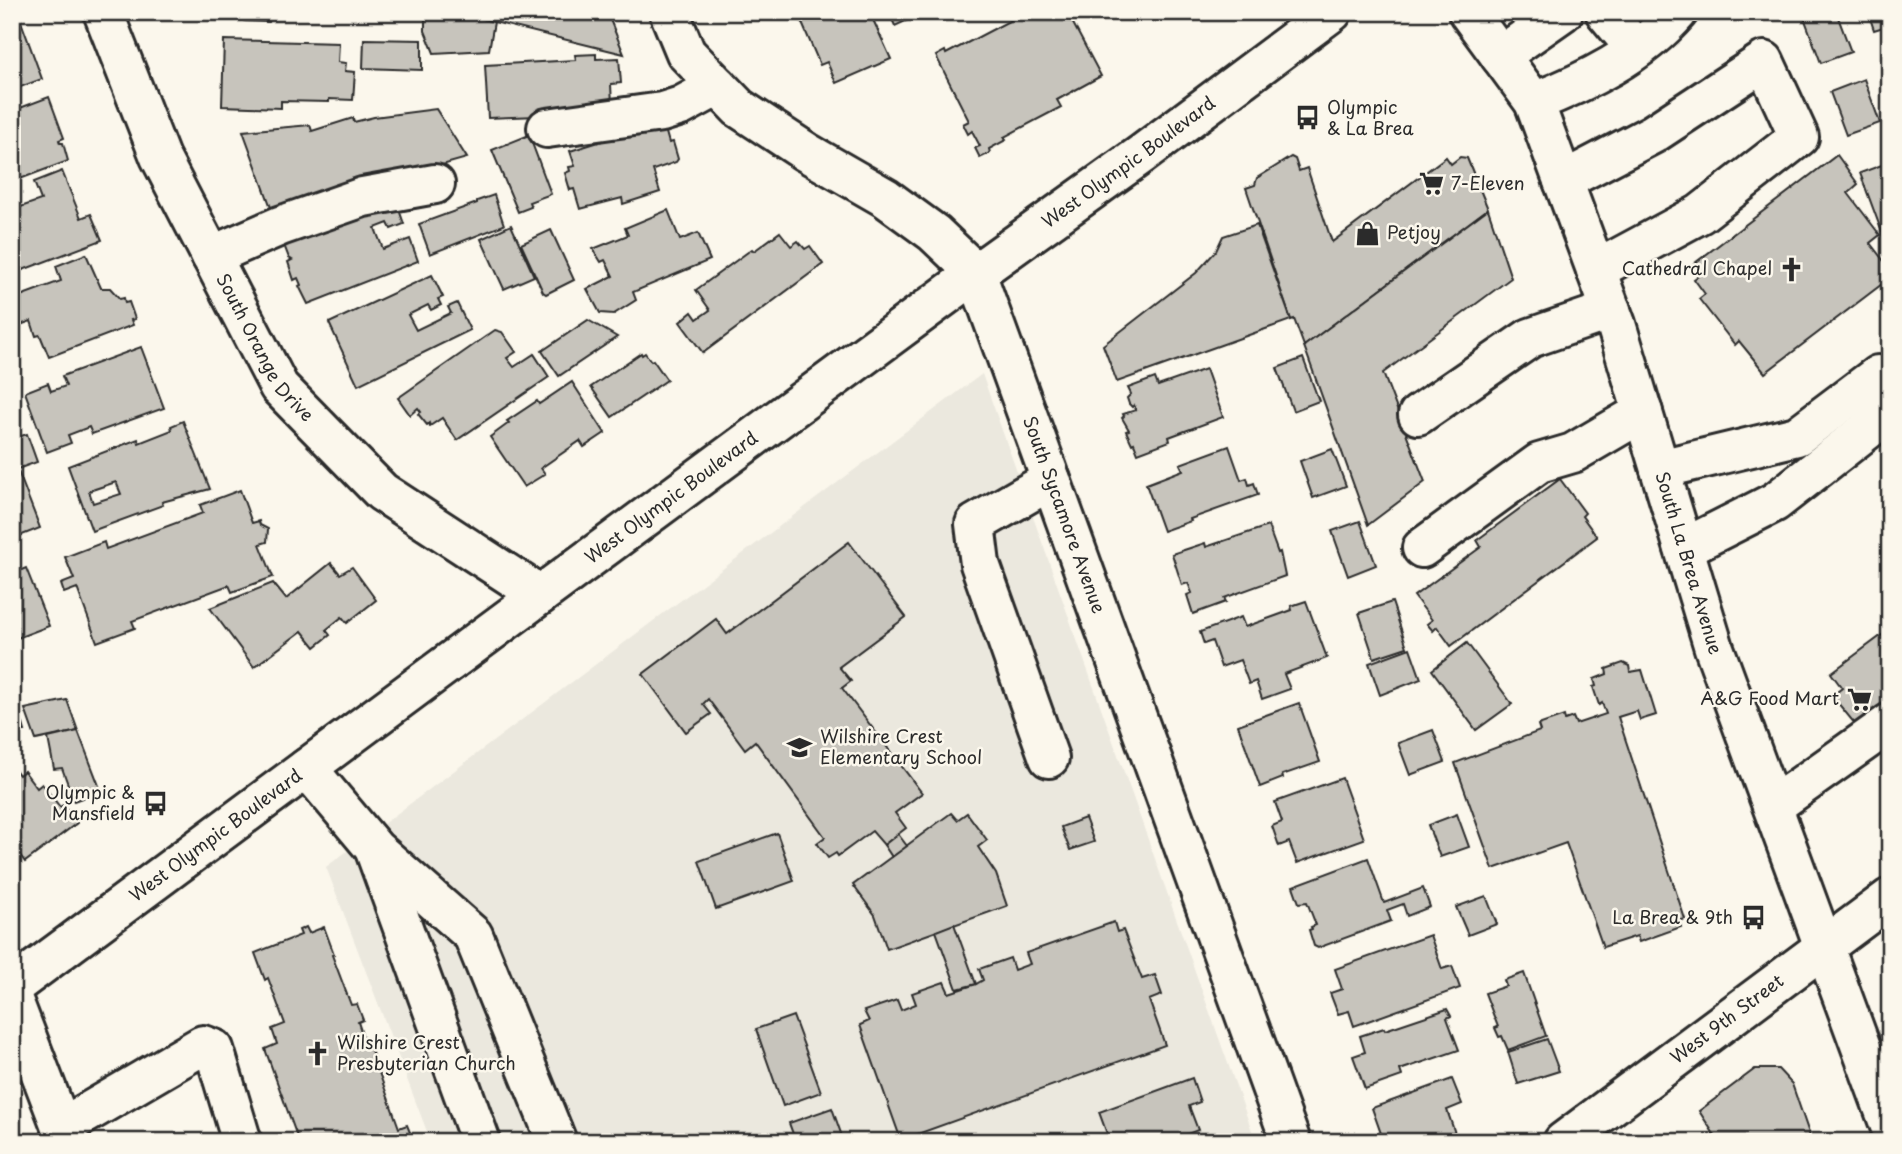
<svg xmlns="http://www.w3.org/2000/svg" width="1902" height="1154" viewBox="0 0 1902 1154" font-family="'Playpen Sans',sans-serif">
<rect width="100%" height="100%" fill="#fbf7ec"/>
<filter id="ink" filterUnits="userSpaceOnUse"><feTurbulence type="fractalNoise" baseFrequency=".0143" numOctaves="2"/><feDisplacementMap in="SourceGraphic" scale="14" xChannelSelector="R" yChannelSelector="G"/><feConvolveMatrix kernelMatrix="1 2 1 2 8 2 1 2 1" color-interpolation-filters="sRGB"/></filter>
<g filter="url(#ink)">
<path fill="#ebe8de" d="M982 374 1256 1142H431L326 867Z"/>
<g fill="#c7c4bc" stroke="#2b2b2b" stroke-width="2" fill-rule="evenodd">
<path d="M209 12H273L269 22 245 21 225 13 223 18Z"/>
<path d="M425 12H458L494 22 489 50 434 53 425 31Z"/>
<path d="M458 12H607L624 54 494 22Z"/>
<path d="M809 12H873L870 13 891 59 836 83 827 62 820 65 799 16Z"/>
<path d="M889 12H907L910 19 895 26Z"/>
<path d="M1026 12H1067L1101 76 1057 100 1061 107 1004 137 1006 140 989 149 990 153 980 158 975 148 980 146 972 131 968 134 963 124 969 121 936 56 945 51 946 54Z"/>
<path d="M1802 12H1836L1851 52 1821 63Z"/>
<path d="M1875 12H1890V25L1874 30 1869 15Z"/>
<path d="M19 16 42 79 12 90V19Z"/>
<path d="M364 39 422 40V70L363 68Z"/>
<path d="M224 40 339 43 338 62 346 63 345 71 355 72 353 100 329 99V102L281 101V108L222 106Z"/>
<path d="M596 54V59L619 58 621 83 611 84 612 105 536 110 537 116 488 118 485 65 576 60 575 55Z"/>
<path d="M1864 79 1880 123 1846 135 1830 92Z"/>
<path d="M49 97 64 138 59 140 60 143H63L68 161 12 182V111Z"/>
<path d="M436 109 467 158 273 213 243 131 310 125 312 131 353 118 354 122 374 117Z"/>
<path d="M663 122 669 143 673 142 678 159 676 162 653 170 660 192 623 204 622 198 580 209 574 189 570 190 565 173 570 171 569 167 575 166 570 151Z"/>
<path d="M529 135 551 194 529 202 531 207 518 212 492 150Z"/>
<path d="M1837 155 1858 184 1848 193 1880 235 1870 243 1890 269V278L1765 373 1739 341 1735 345 1699 299 1705 294 1694 279 1698 276 1691 266Z"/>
<path d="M1291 157 1295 159 1299 171 1307 168 1332 242 1446 157 1451 164 1460 157 1467 158 1488 209 1304 346 1294 319 1291 320 1246 188 1255 185 1257 178Z"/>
<path d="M1890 162V254L1860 173Z"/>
<path d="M62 171 81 218 91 214 102 240 12 274V210L41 200 34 182Z"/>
<path d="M494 195 504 225 430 254 419 224 477 203V201Z"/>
<path d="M396 201 404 224 391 229 388 223 375 228 383 249 410 239 418 261 308 304 299 286 301 285 298 278 294 280 288 262 292 260 289 258 284 245Z"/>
<path d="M1488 209 1511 278 1383 373 1425 482 1368 525 1304 346Z"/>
<path d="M668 210 680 240 698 233 710 260 633 292 636 300 614 314 600 313 587 289 613 276 605 260 601 262 593 249 628 235 625 228Z"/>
<path d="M511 225 534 276 504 289 481 239Z"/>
<path d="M1257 225 1291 320 1117 382 1103 345 1196 273 1216 251 1223 236Z"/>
<path d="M551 230 574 280 546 294 543 292 521 244Z"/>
<path d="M780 232 791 246 798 241 805 249 810 246 823 264 703 353 680 322 692 312 697 319 710 310 696 290 752 249 754 251Z"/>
<path d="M86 254 101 288H110L120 299 124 298 125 303 129 302 135 319 131 320 133 325 49 357 40 335 36 336 31 321 12 328V299L61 281 56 266Z"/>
<path d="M432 275 443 297 438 299 441 305 431 310 428 305 408 315 416 330 451 313 448 307 457 303 470 330 358 385 329 323Z"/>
<path d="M588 320 617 337 559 376 542 351Z"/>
<path d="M495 330 502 332 516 352 507 358 514 367 534 354 549 377 457 440 442 418 430 426 429 423 427 425 418 414 421 412 418 408 410 415 398 398Z"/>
<path d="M141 347 164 408 92 434 89 427 68 435 71 443 47 452 25 392 48 383 51 391 66 386 62 376Z"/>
<path d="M641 353 642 355 645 353 651 361 653 360 667 380 612 417 591 387Z"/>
<path d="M1303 358 1319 401 1293 411 1277 368Z"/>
<path d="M1206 369 1223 417 1169 437 1170 441 1138 453 1134 443 1132 444 1126 431 1129 430 1122 418 1124 416 1123 414 1136 410 1134 405 1132 407 1129 404 1127 398 1131 394 1128 388 1155 378 1158 386Z"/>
<path d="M572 382 605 433 584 447 580 441 541 468 545 474 524 487 490 437 509 423 507 421 537 401 539 404Z"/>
<path d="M183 421 210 489 162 502 163 505 92 531 68 466 138 439 139 443 172 430 171 426ZM116 482 121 494 93 503 89 491Z"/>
<path d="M27 434 37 462 12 471V439Z"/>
<path d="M1229 446 1241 480 1247 478 1249 485 1254 483 1258 495 1190 519 1191 521 1163 531 1146 484 1183 470 1180 464Z"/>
<path d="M1332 449 1346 486 1313 498 1300 461Z"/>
<path d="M18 471 40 528 12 539V473Z"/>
<path d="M1560 479 1585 513 1582 516 1597 537 1451 646 1437 627 1433 631 1427 624 1432 620 1414 596 1481 547 1477 540Z"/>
<path d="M240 490 252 523 259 521 260 525 268 529 267 542 260 544 273 577 232 592 229 585 132 621 135 628 97 642 77 588 64 593 61 584 74 579 65 557 104 542 106 549 203 513 200 505Z"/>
<path d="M1360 521 1376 565 1348 576 1332 531Z"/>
<path d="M1268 526 1278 553 1280 552 1285 576 1224 598 1226 602 1193 614 1187 595 1192 593 1188 583 1182 585 1172 554 1205 543 1206 547Z"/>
<path d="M849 542 906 617 839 667 851 681 842 688 922 793 895 813 906 828 884 845 872 831 838 856 836 853 828 858 817 843 825 837 755 741 745 749 708 699 703 704 711 714 686 732 643 674 716 619 727 634Z"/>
<path d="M331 563 340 574 352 567 376 600 347 623 342 617 326 630 330 635 315 647 302 631 254 667 210 608 273 583 286 599Z"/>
<path d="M26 568 49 626 12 640V574Z"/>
<path d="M1306 601 1327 658 1284 674 1290 689 1262 699 1256 681 1249 684 1240 660 1221 667 1212 641 1204 644 1200 632 1241 617 1245 627 1292 610 1291 606Z"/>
<path d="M1392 602 1407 647 1374 658 1359 613Z"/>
<path d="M1890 629V699L1855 724 1832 696 1842 688 1831 673Z"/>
<path d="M1467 643 1512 704 1476 730 1432 670Z"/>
<path d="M1410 648 1421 679 1380 695 1369 663Z"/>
<path d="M1623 663 1629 666 1630 672 1642 670 1656 715 1640 720 1637 711 1618 717 1685 919 1679 921 1681 927 1639 942 1637 936 1603 947 1566 843 1493 869 1455 763 1540 731 1538 725 1564 716 1565 720 1573 717 1576 724 1606 714 1602 703 1599 705 1593 687 1596 686 1594 679 1607 674 1606 669Z"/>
<path d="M67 700 78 731 36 740 25 709Z"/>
<path d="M1299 703 1320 762 1282 775 1283 778 1260 787 1238 725Z"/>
<path d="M12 704 18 725 23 724 25 731H12Z"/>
<path d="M1433 730 1445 762 1410 775 1398 743Z"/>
<path d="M78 731 101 791 74 801 62 768 54 769 48 738Z"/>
<path d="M12 765 19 775 24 771 37 788 42 784 60 807 63 805 77 823 25 862 12 844Z"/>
<path d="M1342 778 1364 839 1297 863 1289 842 1279 846 1272 826 1282 822 1275 802Z"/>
<path d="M951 813 957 820 967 813 987 840 978 847 996 874 1007 906 887 949 875 915 853 885Z"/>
<path d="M1457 814 1469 847 1440 857 1428 825Z"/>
<path d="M1085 818 1094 842 1070 850 1061 827Z"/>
<path d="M777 833 794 881 716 909 699 861Z"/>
<path d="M898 834 907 846 892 857 884 845Z"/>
<path d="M1368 858 1384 903 1423 888 1430 907 1407 916 1403 904 1387 910 1391 921 1318 948 1314 946 1309 930 1312 929 1311 927 1316 925 1307 902 1299 903 1293 886Z"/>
<path d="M1486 896 1497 924 1468 935 1456 907Z"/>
<path d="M1114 922 1117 932 1123 930 1142 979 1155 975 1162 995 1149 1000 1165 1045 901 1140 860 1025 869 1021 864 1011 897 1000 901 1010 916 1004 912 993 944 982 949 993 976 984 983 980 979 969 1010 958 1014 970 1030 964 1026 953Z"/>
<path d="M954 924 976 984 957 989 936 931Z"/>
<path d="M306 927 309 933 324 927 334 954 332 955 351 1005 357 1004 363 1020 358 1022 365 1043 368 1042 399 1128 407 1125 414 1142H299L265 1049 277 1044 272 1029 285 1024 268 978 265 980 255 953 301 935 299 930Z"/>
<path d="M1430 935 1442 969 1452 966 1460 988 1354 1026 1349 1011 1338 1014 1330 993 1342 989 1335 969Z"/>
<path d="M1524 973 1546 1036 1508 1050 1502 1036 1499 1037 1495 1028 1498 1027 1485 993 1506 986 1504 980Z"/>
<path d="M1447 1009 1451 1016 1447 1018 1459 1050 1400 1070 1402 1076 1365 1089 1353 1056 1365 1052 1360 1036 1384 1028 1385 1030Z"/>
<path d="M793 1016 821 1092 783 1106 756 1029Z"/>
<path d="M1547 1039 1559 1071 1518 1084 1508 1052Z"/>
<path d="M1755 1069H1778L1792 1084 1812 1142H1719L1699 1111Z"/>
<path d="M1192 1078 1200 1102 1189 1106 1198 1130 1167 1142H1110L1099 1112Z"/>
<path d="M1452 1079 1462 1104 1447 1110 1458 1142H1384L1372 1108Z"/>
<path d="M832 1108 844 1142H796L789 1123Z"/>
</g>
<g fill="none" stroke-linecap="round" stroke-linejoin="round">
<defs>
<g id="minor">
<path id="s1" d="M103 12 160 157 279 387 382 492 540 595"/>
<path id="s2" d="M669 12 686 53 739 108 806 152 886 198 934 233 976 273 1291 1142"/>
<path d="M1605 12 1636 49"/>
<path d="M1500 56 1563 12"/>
<path d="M1534 102C1586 82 1641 55 1678 12"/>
<path d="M547 128 662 112 681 106 718 86"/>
<path d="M1563 181 1653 134 1764 61 1799 137 1700 214 1596 270"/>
<path d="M211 256 280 226 363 197 435 184"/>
<path d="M1418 415 1530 338 1611 310"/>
<path d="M1660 469 1797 436 1878 375 1890 407"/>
<path d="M1422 548 1539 463 1573 453 1643 412"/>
<path d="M1684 548 1775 502 1890 412"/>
<path d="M1049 758 980 564 975 524 1051 480"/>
<path d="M307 768 375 849 473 935 557 1142"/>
<path d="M1773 806 1890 723"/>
<path d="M375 851 481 1142"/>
<path d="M12 998 67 1142"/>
<path d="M61 1128 203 1045 214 1049 242 1142"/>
<path id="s3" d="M1563 1142 1890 898"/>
</g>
<g id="major">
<path id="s4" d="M1468 12 1534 102 1616 324 1714 648 1890 1126"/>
<path id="s5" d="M12 987 540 595 976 273 1142 154 1332 12"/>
</g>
</defs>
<use href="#minor" stroke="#2b2b2b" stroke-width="44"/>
<use href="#major" stroke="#2b2b2b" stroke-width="44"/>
<use href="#minor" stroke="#fbf7ec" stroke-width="38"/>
<use href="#major" stroke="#fbf7ec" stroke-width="38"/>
</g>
</g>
<defs>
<symbol id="bus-bare" viewBox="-9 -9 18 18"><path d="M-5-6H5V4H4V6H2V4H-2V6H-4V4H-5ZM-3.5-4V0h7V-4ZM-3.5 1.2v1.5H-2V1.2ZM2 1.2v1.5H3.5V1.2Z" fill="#2b2b2b" stroke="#fbf7ec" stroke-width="2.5" paint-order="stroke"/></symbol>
<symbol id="supermarket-bare" viewBox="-9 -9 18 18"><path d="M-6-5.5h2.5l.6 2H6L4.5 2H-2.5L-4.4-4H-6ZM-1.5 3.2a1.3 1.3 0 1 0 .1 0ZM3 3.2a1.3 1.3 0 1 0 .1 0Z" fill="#2b2b2b" stroke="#fbf7ec" stroke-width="2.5" paint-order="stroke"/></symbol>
<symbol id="shop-bare" viewBox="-9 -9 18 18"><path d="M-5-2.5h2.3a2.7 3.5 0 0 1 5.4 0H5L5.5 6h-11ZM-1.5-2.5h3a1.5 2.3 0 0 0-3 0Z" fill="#2b2b2b" stroke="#fbf7ec" stroke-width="2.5" paint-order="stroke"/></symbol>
<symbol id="church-bare" viewBox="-9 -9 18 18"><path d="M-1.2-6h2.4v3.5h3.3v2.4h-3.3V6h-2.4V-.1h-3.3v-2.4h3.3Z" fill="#2b2b2b" stroke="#fbf7ec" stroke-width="2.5" paint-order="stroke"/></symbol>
<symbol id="school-bare" viewBox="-9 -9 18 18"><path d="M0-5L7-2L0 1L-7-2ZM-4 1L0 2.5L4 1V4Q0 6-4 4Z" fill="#2b2b2b" stroke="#fbf7ec" stroke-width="2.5" paint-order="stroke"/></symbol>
</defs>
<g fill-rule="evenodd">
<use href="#bus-bare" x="1290" y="100" width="35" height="35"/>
<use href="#supermarket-bare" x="1414" y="166" width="35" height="35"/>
<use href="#shop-bare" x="1350" y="216" width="35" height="35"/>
<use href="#church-bare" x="1774" y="252" width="35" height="35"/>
<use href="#supermarket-bare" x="1842" y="682" width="35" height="35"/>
<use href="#school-bare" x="782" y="730" width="35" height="35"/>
<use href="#bus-bare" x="138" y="786" width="35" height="35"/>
<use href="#bus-bare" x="1736" y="900" width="35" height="35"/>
<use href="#church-bare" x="300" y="1036" width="35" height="35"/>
</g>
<g text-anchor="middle" stroke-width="5" stroke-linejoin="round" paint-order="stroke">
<g font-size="18" fill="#2b2b2b" stroke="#fbf7ec" text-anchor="start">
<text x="1327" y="114">Olympic<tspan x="1327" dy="21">&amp; La Brea</tspan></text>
<text x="1451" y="190">7-Eleven</text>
<text x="1387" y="239">Petjoy</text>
<text x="1772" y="275" text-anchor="end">Cathedral Chapel</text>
<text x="1839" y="705" text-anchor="end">A&amp;G Food Mart</text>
<text x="820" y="743">Wilshire Crest<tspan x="820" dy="21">Elementary School</tspan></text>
<text x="135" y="799" text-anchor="end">Olympic &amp;<tspan x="135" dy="21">Mansfield</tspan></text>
<text x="1733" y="924" text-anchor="end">La Brea &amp; 9th</text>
<text x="337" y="1049">Wilshire Crest<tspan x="337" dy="21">Presbyterian Church</tspan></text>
</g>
<g font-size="18" fill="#2b2b2b" stroke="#fbf7ec">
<text dy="6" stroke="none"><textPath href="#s5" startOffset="1388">West Olympic Boulevard</textPath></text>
<text dy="6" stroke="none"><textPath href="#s1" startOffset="374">South Orange Drive</textPath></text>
<text dy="6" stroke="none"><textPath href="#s5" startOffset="821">West Olympic Boulevard</textPath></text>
<text dy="6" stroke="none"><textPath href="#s2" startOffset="668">South Sycamore Avenue</textPath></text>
<text dy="6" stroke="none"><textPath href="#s4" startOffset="598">South La Brea Avenue</textPath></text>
<text dy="6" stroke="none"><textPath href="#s5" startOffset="254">West Olympic Boulevard</textPath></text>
<text dy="6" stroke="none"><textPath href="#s3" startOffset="205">West 9th Street</textPath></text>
</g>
</g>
<rect width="1902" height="1154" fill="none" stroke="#fbf7ec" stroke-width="42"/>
<rect x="21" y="21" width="1860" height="1112" fill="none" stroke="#2b2b2b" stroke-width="2.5" filter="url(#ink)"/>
</svg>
